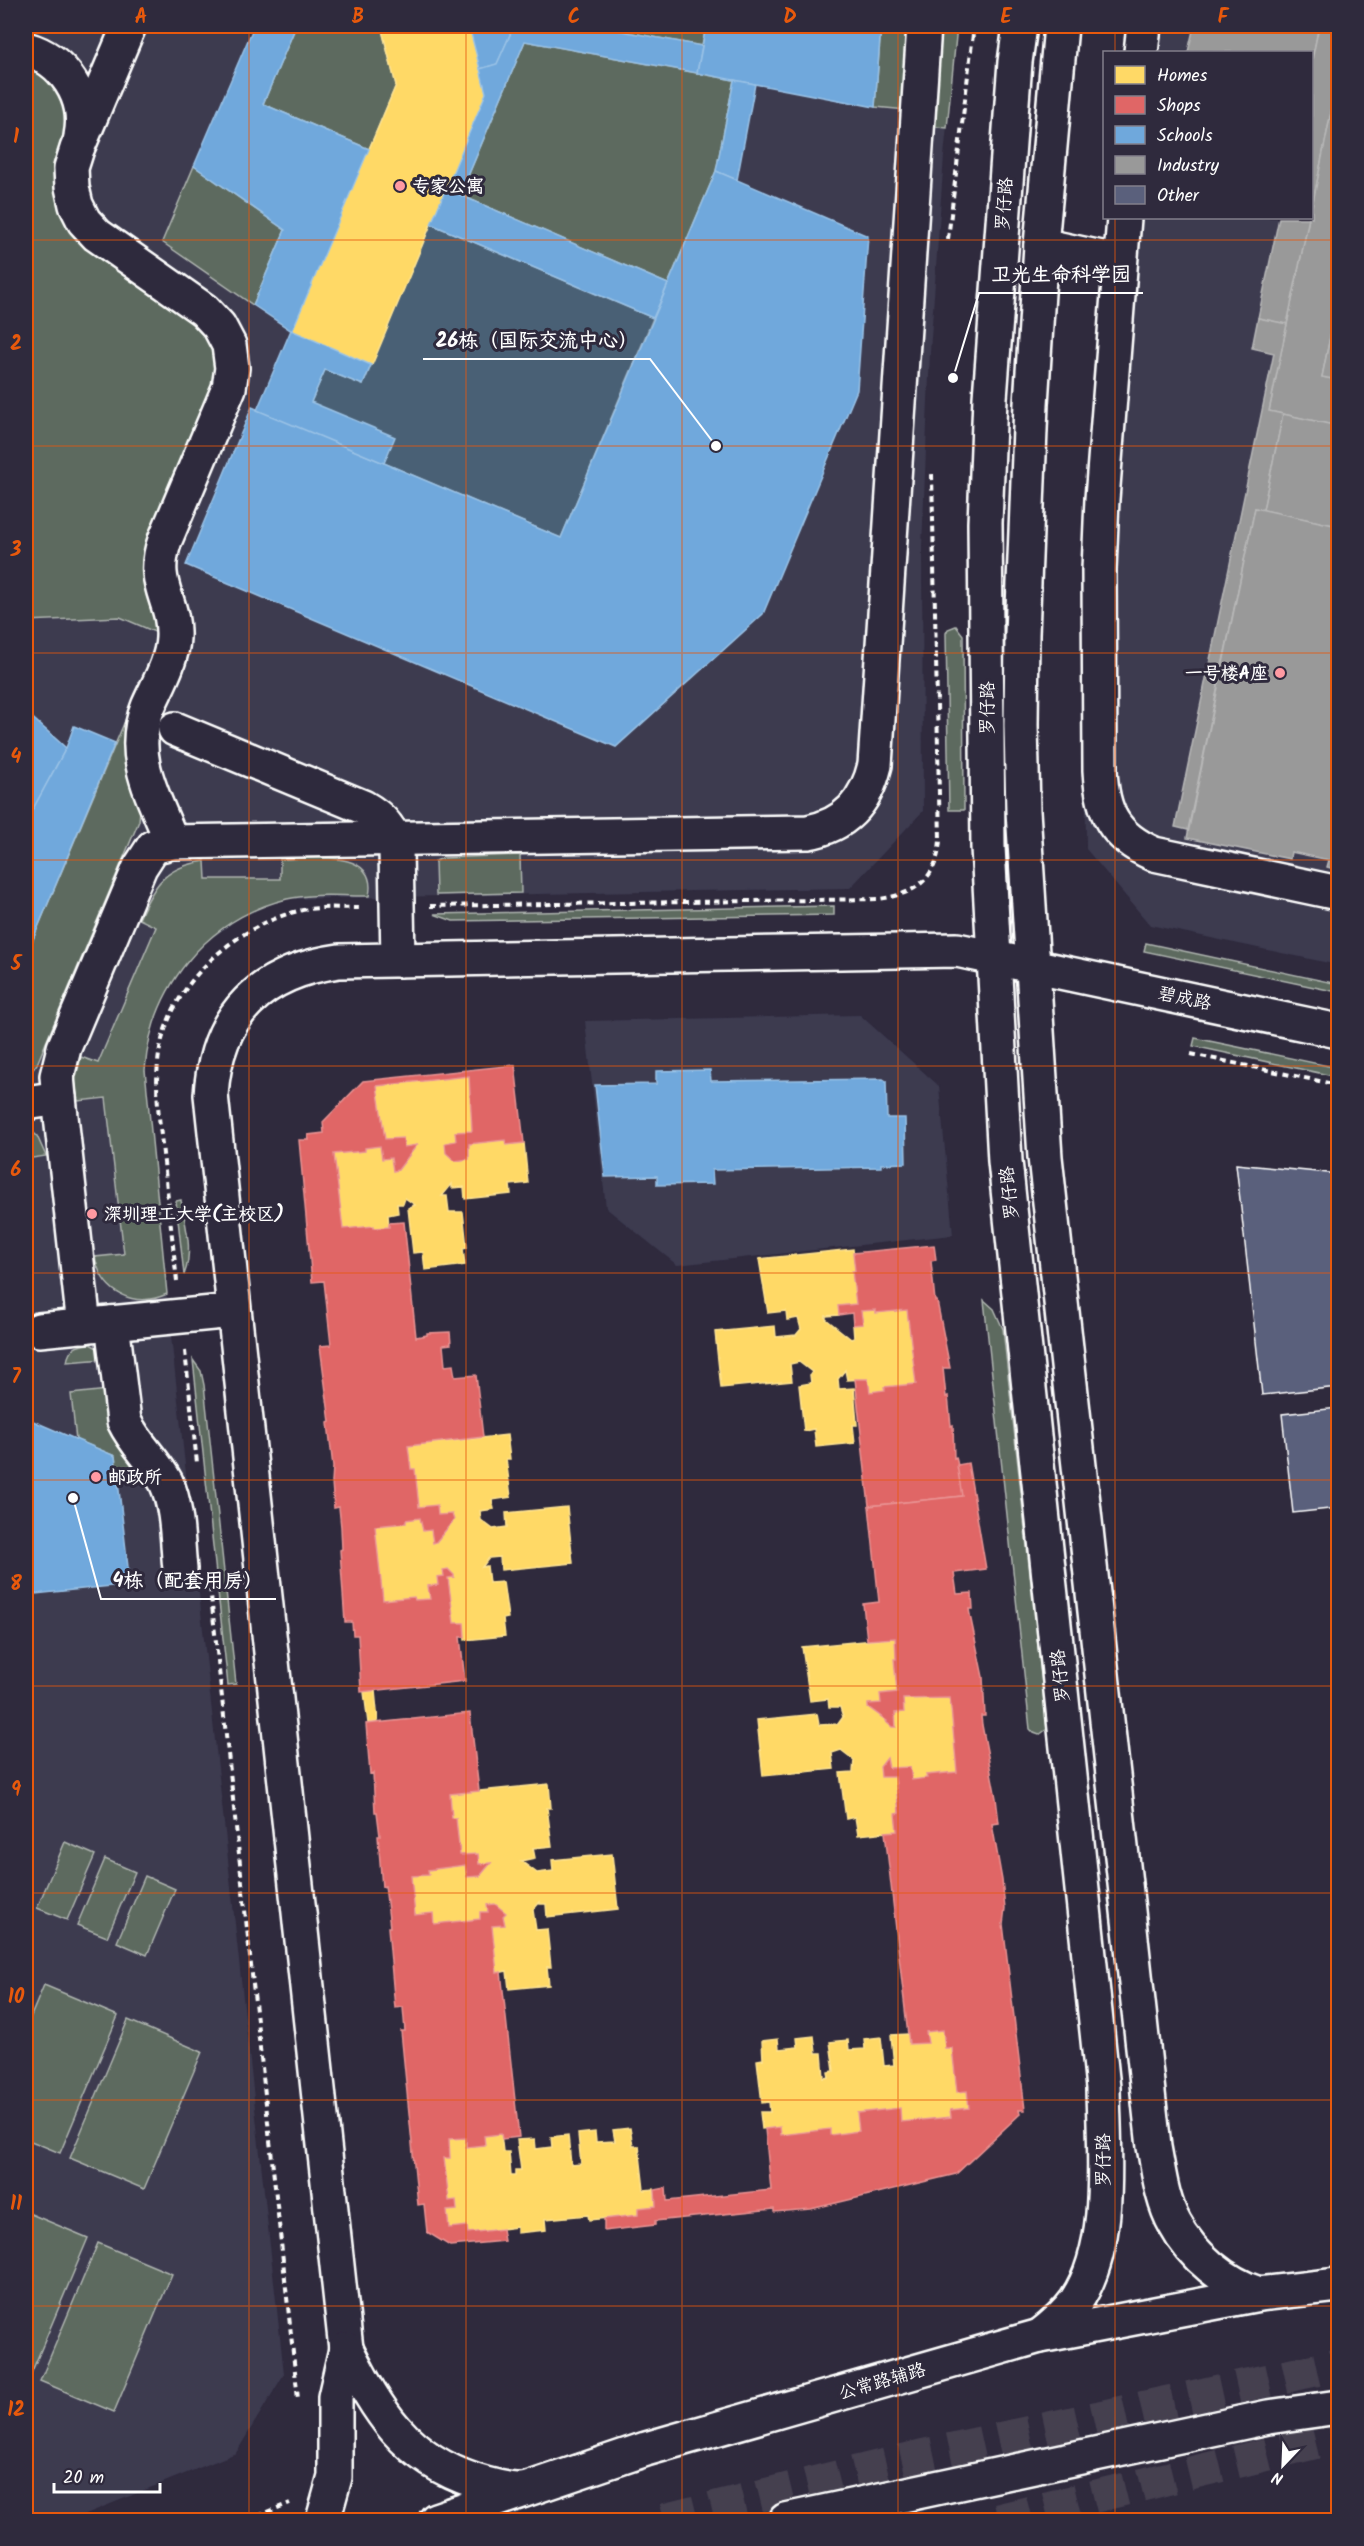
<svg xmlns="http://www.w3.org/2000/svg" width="1364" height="2546" viewBox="0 0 1364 2546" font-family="Kalam,'LXGW WenKai TC',sans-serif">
<rect width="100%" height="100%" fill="#2f2a3d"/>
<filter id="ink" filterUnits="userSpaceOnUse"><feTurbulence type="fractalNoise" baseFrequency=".0167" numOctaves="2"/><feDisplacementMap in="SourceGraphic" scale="12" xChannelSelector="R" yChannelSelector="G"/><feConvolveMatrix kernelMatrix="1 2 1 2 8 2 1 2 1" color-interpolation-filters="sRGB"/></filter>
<g filter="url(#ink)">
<g fill="#3c3a50">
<path d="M26 26H957L944 156 930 352 922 547 923 811 850 888 290 899 271 904 238 919 201 946 173 981 162 1000 153 1023 146 1048 145 1070 149 1134 284 2374 236 2453 71 2520H26Z"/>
<path d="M1125 26H1338V965L1150 925 1086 849 1084 563 1092 389 1107 218H1312V52H1123Z"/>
<path d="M860 1015 939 1086 953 1235 677 1265 606 1208 585 1021Z"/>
</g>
<g fill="#5d6a5f" stroke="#aeb4af" stroke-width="1.5">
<path d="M296 26H381L396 85 369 149 263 104Z"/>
<path d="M595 26H706L702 46Z"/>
<path d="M881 26H913L907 110 875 107Z"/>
<path d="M935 26H957L947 128 928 126Z"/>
<path d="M525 41 734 80 716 171 668 284 460 195Z"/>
<path d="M26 60 43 68 68 103 60 183 198 319 221 363 155 540 162 635 120 617 26 621Z"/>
<path d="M194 166 285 230 253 305 162 242Z"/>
<path d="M956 626 963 635 964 810H949L946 633 948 629Z"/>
<path d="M149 664 154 666 139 821 37 1064 26 1079V956Z"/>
<path d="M520 855 521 893 436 895 435 861 444 858Z"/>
<path d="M280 859C309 859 379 847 369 896 343 896 313 893 287 899 206 919 151 988 145 1070L167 1294C134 1309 102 1293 95 1257L124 1254 106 1098 78 1101 75 1081 81 1057 98 1063 156 927 139 919C154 884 165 867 205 861L206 879H280Z"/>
<path d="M834 906V915L453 921 434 914Z"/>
<path d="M1146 943 1338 984V992L1144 951Z"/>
<path d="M1195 1038 1338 1068V1077L1193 1046Z"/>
<path d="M26 1126 37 1136 46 1156 26 1159Z"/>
<path d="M181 1200C185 1225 194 1250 184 1275L176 1201Z"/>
<path d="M984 1300 994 1309 1003 1329 1047 1729 1039 1735 1034 1733 1030 1729Z"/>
<path d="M90 1344 101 1350 104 1359 67 1362C69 1348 77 1345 90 1344Z"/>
<path d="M193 1360 201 1371 204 1385 236 1684 228 1685Z"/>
<path d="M108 1390 146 1473 117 1476 115 1456 76 1440 71 1394Z"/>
<path d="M65 1842 95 1855 67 1920 37 1908Z"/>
<path d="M105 1859 135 1872 107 1937 77 1925Z"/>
<path d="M145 1876 175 1889 147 1955 117 1942Z"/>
<path d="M44 1985 118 2016 60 2153 26 2139V2028Z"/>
<path d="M128 2020 202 2052 144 2189 70 2158Z"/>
<path d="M26 2212 88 2238 30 2376 26 2374Z"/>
<path d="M98 2243 172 2274 114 2412 40 2381Z"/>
</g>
<path fill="#4a6074" stroke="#92a0ac" stroke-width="1.5" d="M431 224 653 318 561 538 384 463 311 402 325 370 363 385Z"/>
<g fill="#ffd966" stroke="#ffe494" stroke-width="1.5">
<path d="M381 26H469L486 93 372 365 292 331 396 85Z"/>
<path d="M469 1076 472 1131 455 1132 456 1141 445 1143 446 1153 455 1161 469 1159V1144L505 1140 506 1145 524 1143 528 1183 510 1185 511 1194 465 1199 464 1187 452 1188V1184L442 1196H447L449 1212H463L467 1248 463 1249 465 1265 425 1270 423 1252 413 1253 408 1208 415 1205 405 1198 403 1204H397L398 1213 388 1215 389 1227 374 1228V1226L343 1229 334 1154 365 1151V1148L380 1146 382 1159 391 1158 393 1171 398 1170 417 1145 404 1147 403 1138 385 1139 377 1086Z"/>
<path d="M853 1249 855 1271H852L856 1304 838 1306 839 1315 826 1316V1319L851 1339 854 1338 853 1325 863 1324 861 1311 876 1310V1313L907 1310 916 1384 884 1387 885 1390 870 1392 868 1379 847 1380 845 1370 838 1379 839 1389 854 1388 857 1425H853L855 1443 816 1447 814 1429 804 1431 799 1385 811 1383 810 1375 812 1372 799 1362 790 1364 792 1381 721 1388 715 1332 775 1326 776 1337 796 1335 801 1329 798 1318 787 1320 786 1311 768 1313 759 1259Z"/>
<path d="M507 1435 510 1459H506L511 1497 492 1500 494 1509 480 1511 481 1520 493 1529 507 1527 506 1513 567 1507 573 1563 501 1570 500 1557 489 1558 482 1567 487 1566 489 1583 503 1582 508 1618 503 1619 505 1636 465 1640 464 1623H454L448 1578 454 1577V1575L448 1569 443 1570 444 1576 437 1577 438 1585 428 1586 430 1599 415 1600 414 1597 383 1600 375 1526 406 1523V1520L420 1518 423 1531 431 1530 433 1543 436 1542 454 1520 452 1514 438 1515 437 1505 419 1507 415 1469H411L408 1446Z"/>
<path d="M895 1638 896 1659H894L897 1692 880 1694 881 1703 868 1704V1707L887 1721 886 1722 892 1727H896L895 1713 904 1712 903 1699 950 1698 957 1772 926 1775 927 1778 912 1780 910 1767 889 1768 887 1758 880 1767 881 1777H895L899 1813 895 1814 897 1831 858 1835 855 1817 846 1819 840 1773 853 1772 854 1760 841 1750 832 1753 834 1769 763 1776 757 1720 817 1714 819 1725 838 1724 843 1717 840 1707H829L828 1699 810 1701 802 1647Z"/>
<path d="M375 1691 378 1722 368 1723 364 1692Z"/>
<path d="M549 1784 551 1808H547L552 1846 533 1848 535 1858 521 1861 537 1873 553 1871 552 1860 612 1854 618 1909 547 1917 546 1904H540V1902L533 1910 536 1930 547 1929 551 1967H547L549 1985 509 1989 507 1971 497 1973 492 1926 505 1925 503 1916 506 1913 495 1904 487 1905 488 1912H480V1919L434 1924 433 1913 415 1915 411 1876 429 1875 428 1870 465 1865 467 1877 480 1876 491 1863 479 1864 478 1854 460 1855 456 1818H452L450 1794Z"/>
<path d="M943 2030 945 2048H952L957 2092 967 2091 969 2108 950 2110 951 2117 901 2122 900 2108 857 2113 859 2131 830 2135V2129L781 2135 780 2127 762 2129 760 2112H770L769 2102 762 2103 757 2060 763 2059 762 2041 778 2039 779 2049 798 2047 797 2038 814 2036 816 2053H822L824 2078 829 2077 828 2072 834 2071 830 2042 848 2040 849 2050 865 2049 864 2039 881 2037 884 2066 894 2065 891 2035 908 2034 909 2044 928 2043 926 2032Z"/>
<path d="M630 2128 633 2146H639L644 2190 654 2189 656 2206 638 2208V2215L589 2220 588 2215 545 2219 546 2230 517 2233V2227L468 2233 467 2226 449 2228 447 2211 457 2210 456 2200 449 2201 444 2158H450L449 2139 466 2138V2147L485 2145 484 2136 501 2134 503 2152H509L511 2176H515V2170H521L517 2140 535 2139 536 2149 552 2147 551 2137 568 2135 571 2165 581 2164 578 2134 595 2132 596 2142 615 2141 613 2130Z"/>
</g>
<g fill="#e06666" stroke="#e99494" stroke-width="1.5">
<path d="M515 1065 524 1143 506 1145 505 1140 469 1144V1159L455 1161 446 1153 445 1143 456 1141 455 1132 472 1131 469 1076 377 1086 385 1139 403 1138 404 1147 417 1145 398 1170 393 1171 391 1158 382 1159 380 1146 365 1148V1151L334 1154 343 1229 374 1226V1228L389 1227V1223L404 1222 416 1337 427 1335V1333L450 1332 451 1344 443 1345 445 1366 453 1365 455 1377 476 1375 483 1437 408 1446 411 1469H415L419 1507 437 1505 438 1515 452 1514 454 1520 436 1542 433 1543 431 1530 423 1531 420 1518 406 1520V1523L375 1526 383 1600 414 1597 415 1600 430 1599 428 1586 438 1585 437 1577 444 1576 443 1570 448 1569 454 1575V1577L448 1578 454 1623H464L465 1637H460L465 1681 361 1692 358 1635H353L352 1622H345L340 1550 342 1549 341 1527 339 1507 334 1508 332 1482 333 1467 328 1423 330 1422 320 1346 331 1345 324 1281 312 1282 299 1140H309L308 1135 324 1133 323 1122 363 1081Z"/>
<path d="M934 1245 936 1260 931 1261 935 1301H937L950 1368H943L946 1397 948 1396 951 1426 953 1425 954 1458 956 1457 960 1474 962 1496 869 1506 855 1379H868L870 1392 885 1390 884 1387 916 1384 907 1310 876 1313V1310L861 1311 863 1324 853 1325 852 1313 839 1315 838 1306 856 1304 852 1271H855L853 1253Z"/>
<path d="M968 1463 986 1569 954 1573 957 1594 972 1593 973 1609H969L970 1615 983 1677 985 1716H981L982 1725 996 1798 999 1823 992 1824 1002 1880 1005 1908 1003 1924 1025 2110H1019L1020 2114 956 2174 811 2209 774 2212V2209L655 2221V2225L604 2231V2219L638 2215V2208L656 2206 655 2190 666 2188 667 2201 771 2190 765 2129 780 2127 781 2135 830 2129V2135L859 2131 857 2113 900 2108 901 2122 951 2117 950 2110 969 2108 967 2091 957 2092 952 2048H945L943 2030 926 2032 928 2043 909 2044 885 1832 897 1831 895 1814 899 1813 895 1777H881L880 1767 887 1758 889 1768 910 1767 912 1780 927 1778 926 1775 957 1772 950 1698 903 1699 904 1712 895 1713 896 1727H892L886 1722 887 1721 868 1707V1704L881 1703 880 1694 897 1692 894 1659H896L895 1638 867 1640 863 1604 879 1602 869 1506 962 1496 957 1465Z"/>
<path d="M470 1713 479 1791 450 1794 452 1818H456L460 1855 478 1854 479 1864 491 1863 480 1876 467 1877 465 1865 428 1870 429 1875 411 1876 415 1915 433 1913 434 1924 480 1919V1912H488L487 1905 495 1904 506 1913 503 1916 505 1925 492 1926 497 1973 501 1972 519 2137 502 2139 501 2134 484 2136 485 2145 466 2147V2138L449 2139 450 2158H444L449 2201 456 2200 457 2210 447 2211 449 2228 467 2226 468 2233 502 2229 504 2241 450 2246 427 2232 424 2204 418 2205 401 2031H405L403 2007 395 2008 388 1927H390L385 1886 382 1887 378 1836H380L377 1812H375L373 1773 370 1774 366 1724Z"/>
</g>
<g fill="#6fa8dc" stroke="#9ac2e6" stroke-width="1.5">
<path d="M254 26H296L263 104 369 149 292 331 253 305 285 230 194 166Z"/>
<path d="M469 26H514L497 64 480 69Z"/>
<path d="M514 26H595L702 46 697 73 525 41 460 195 668 284 653 318 431 224 486 93 480 69 497 64Z"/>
<path d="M706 26H881L875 107 697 73Z"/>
<path d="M734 80 755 84 737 180 716 171Z"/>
<path d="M716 171 868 236 857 390 763 614 616 747 186 565 252 407 561 538Z"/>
<path d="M291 330 371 365 363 385 325 370 311 402 395 437 384 463 257 410Z"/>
<path d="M26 712 66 748 26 822Z"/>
<path d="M74 726 115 743 26 956V822L66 748Z"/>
<path d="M710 1070 711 1081 883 1079 886 1081 887 1118H905L906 1163 881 1164V1167L712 1170 713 1184 657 1185V1176L605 1177 595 1085 656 1084V1071Z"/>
<path d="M26 1418 115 1456 130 1584 26 1595Z"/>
</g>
<g fill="#999" stroke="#b8b8b8" stroke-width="1.5">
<path d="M1194 26H1319L1312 60V52H1188Z"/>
<path d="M1319 26H1338V78L1312 207V60Z"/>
<path d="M1338 78V297L1322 377 1338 380V426L1269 411 1309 218H1312V207Z"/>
<path d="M1279 218H1309L1287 324 1258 318Z"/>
<path d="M1338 297V380L1322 377Z"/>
<path d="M1258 318 1287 324 1269 411 1283 414 1263 510 1255 508 1188 830 1175 827 1274 353 1252 348Z"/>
<path d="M1283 414 1338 426V526L1263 510Z"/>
<path d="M1255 508 1338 526V870L1327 867 1329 860 1291 852 1290 859 1187 838Z"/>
</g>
<g fill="#5a607c" stroke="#fff" stroke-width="1.5">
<path d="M1236 1164 1338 1174V1387L1262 1395Z"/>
<path d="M1338 1408V1508L1293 1513 1282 1414Z"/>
</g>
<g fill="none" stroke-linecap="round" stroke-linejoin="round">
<g stroke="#443f50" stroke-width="33" stroke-dasharray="33 16" stroke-linecap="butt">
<path d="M664 2520 925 2455 1338 2365"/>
<path d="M998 2520 1338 2437"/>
</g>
<defs>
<g id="minor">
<path d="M129 26 77 149 71 168 72 187 76 205 84 221 97 235 204 310 219 326 229 345 232 368 229 388 165 540C149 585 175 599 173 638 172 662 157 686 148 707 128 756 154 797 172 842"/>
<path d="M26 49C63 59 89 97 81 136"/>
<path d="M1141 52 1144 26"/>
<path d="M1124 218 1102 499 1099 570 1100 770C1102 812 1113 836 1154 854L1338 893"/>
<path d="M1041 245 1120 262"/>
<path d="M175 729 363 807C381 817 393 829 396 849L398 960"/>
<path d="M26 1103 59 1098"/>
<path d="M112 1323 124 1421C135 1444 154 1460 166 1482 178 1508 177 1541 180 1569"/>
<path d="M84 1326 59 1098 57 1076 64 1048 140 867 153 847 172 842 808 832C846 825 866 802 875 765L924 26"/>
<path d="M39 1330 233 1311"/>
<path d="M346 2349 211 1095C216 1014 261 972 339 961L957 950 1338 1031"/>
</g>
<g id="major">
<path d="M1020 26 1015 62 990 398 985 523 988 847 1005 1161 1103 2088C1104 2154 1114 2245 1076 2301 1066 2315 1053 2326 1040 2336"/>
<path d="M1061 26 1041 245 1031 404 1022 634 1021 725 1023 811 1045 1157 1154 2147C1159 2173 1162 2201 1175 2224 1192 2256 1225 2283 1259 2294"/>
<path d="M346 2349C378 2412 405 2458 475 2481 491 2486 505 2490 521 2490"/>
<path d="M323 2520 335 2477V2397L346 2349"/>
<path d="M436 2520 646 2449 1040 2336 1259 2294 1338 2285"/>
<path d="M786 2520 1268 2417 1338 2407"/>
</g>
</defs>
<use href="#minor" stroke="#fff" stroke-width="38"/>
<use href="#major" stroke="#fff" stroke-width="38"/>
<g stroke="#fff" stroke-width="4" stroke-dasharray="6 4.5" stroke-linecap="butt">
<path d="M948 239 974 26"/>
<path d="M430 906 879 899C916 894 937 879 940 840L932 474"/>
<path d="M1191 1054 1338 1085"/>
<path d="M177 1281C172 1239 168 1196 163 1154 160 1124 155 1093 158 1063 164 990 230 928 298 911 319 906 341 908 362 908"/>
<path d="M185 1351 197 1463"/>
<path d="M210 1587 298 2399"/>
<path d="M248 2520 290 2503"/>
</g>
<use href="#minor" stroke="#2f2a3d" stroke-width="33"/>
<use href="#major" stroke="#2f2a3d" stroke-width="33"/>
</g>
</g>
<path fill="none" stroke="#e8590c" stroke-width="1.5" stroke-opacity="0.55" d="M249 26V2520M466 26V2520M682 26V2520M898 26V2520M1115 26V52M1115 218V2520M26 240H1338M26 446H1338M26 653H1338M26 860H1338M26 1066H1338M26 1273H1338M26 1480H1338M26 1686H1338M26 1893H1338M26 2100H1338M26 2306H1338"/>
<g fill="#ff9aa2" stroke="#2f2a3d" stroke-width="2">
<circle cx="400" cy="186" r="6"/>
<circle cx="1280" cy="673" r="6"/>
<circle cx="92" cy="1214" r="6"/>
<circle cx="96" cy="1477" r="6"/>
</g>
<g text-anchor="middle" stroke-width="6" stroke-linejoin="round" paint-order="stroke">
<g font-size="18" font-weight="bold" fill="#fff" stroke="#2f2a3d" text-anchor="start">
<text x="412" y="192">专家公寓</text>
<text x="1268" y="679" text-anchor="end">一号楼A座</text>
<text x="104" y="1220">深圳理工大学(主校区)</text>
<text x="108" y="1483">邮政所</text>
</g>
<g font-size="18" fill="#fff" stroke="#2f2a3d">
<text transform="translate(1004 204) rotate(-86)" y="6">罗仔路</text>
<text transform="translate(987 708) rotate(-90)" y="6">罗仔路</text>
<text transform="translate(1185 998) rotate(12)" y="6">碧成路</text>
<text transform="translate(1009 1193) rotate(-96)" y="6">罗仔路</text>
<text transform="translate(1060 1676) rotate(-96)" y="6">罗仔路</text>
<text transform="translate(1103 2160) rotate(-90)" y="6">罗仔路</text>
<text transform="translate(882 2381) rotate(-16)" y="6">公常路辅路</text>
</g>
</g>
<path fill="none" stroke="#fff" stroke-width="2" d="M953 378L979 293H1143M716 446L650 359H423M73 1498L101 1599H276"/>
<g fill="#fff" stroke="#2f2a3d" stroke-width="2">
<circle cx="953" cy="378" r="6"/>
<circle cx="716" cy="446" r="6"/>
<circle cx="73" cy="1498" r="6"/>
</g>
<g font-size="20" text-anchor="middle" font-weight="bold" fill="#fff" stroke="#2f2a3d" stroke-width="6" stroke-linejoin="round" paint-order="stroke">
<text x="1061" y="281">卫光生命科学园</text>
<text x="537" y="347">26栋（国际交流中心）</text>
<text x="188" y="1587">4栋（配套用房）</text>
</g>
<rect width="1364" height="2546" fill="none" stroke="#2f2a3d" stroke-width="66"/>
<rect x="1103" y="51" width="210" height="168" fill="#2f2a3d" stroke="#827f8b" stroke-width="1.5"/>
<rect x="1115" y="66" width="30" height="18" fill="#ffd966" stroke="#827f8b" stroke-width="1.5"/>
<text x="1157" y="81" font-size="18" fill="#ffffff">Homes</text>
<rect x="1115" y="96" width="30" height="18" fill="#e06666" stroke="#827f8b" stroke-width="1.5"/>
<text x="1157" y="111" font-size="18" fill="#ffffff">Shops</text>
<rect x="1115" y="126" width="30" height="18" fill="#6fa8dc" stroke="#827f8b" stroke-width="1.5"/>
<text x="1157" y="141" font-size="18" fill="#ffffff">Schools</text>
<rect x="1115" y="156" width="30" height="18" fill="#999999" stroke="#827f8b" stroke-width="1.5"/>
<text x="1157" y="171" font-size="18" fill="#ffffff">Industry</text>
<rect x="1115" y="186" width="30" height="18" fill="#5a607c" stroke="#827f8b" stroke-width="1.5"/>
<text x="1157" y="201" font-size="18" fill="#ffffff">Other</text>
<g transform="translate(1283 2465) rotate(203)" stroke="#2f2a3d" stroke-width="4.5" paint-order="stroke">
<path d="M0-4.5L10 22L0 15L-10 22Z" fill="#ffffff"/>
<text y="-9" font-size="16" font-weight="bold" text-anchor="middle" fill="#ffffff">N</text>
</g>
<path d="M54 2483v9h106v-9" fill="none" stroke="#ffffff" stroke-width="3"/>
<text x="63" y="2483" font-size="18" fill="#ffffff" stroke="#2f2a3d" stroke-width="4.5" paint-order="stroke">20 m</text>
<rect x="33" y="33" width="1298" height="2480" fill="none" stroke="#e8590c" stroke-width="2"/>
<g font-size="20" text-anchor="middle" font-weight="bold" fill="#e8590c">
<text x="141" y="23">A</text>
<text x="358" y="23">B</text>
<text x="574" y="23">C</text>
<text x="790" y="23">D</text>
<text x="1006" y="23">E</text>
<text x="1223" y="23">F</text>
<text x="16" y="143">1</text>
<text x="16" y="350">2</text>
<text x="16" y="556">3</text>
<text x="16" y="763">4</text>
<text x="16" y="970">5</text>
<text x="16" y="1176">6</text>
<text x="16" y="1383">7</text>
<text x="16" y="1590">8</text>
<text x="16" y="1796">9</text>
<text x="16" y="2003">10</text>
<text x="16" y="2210">11</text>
<text x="16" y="2416">12</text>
</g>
</svg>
